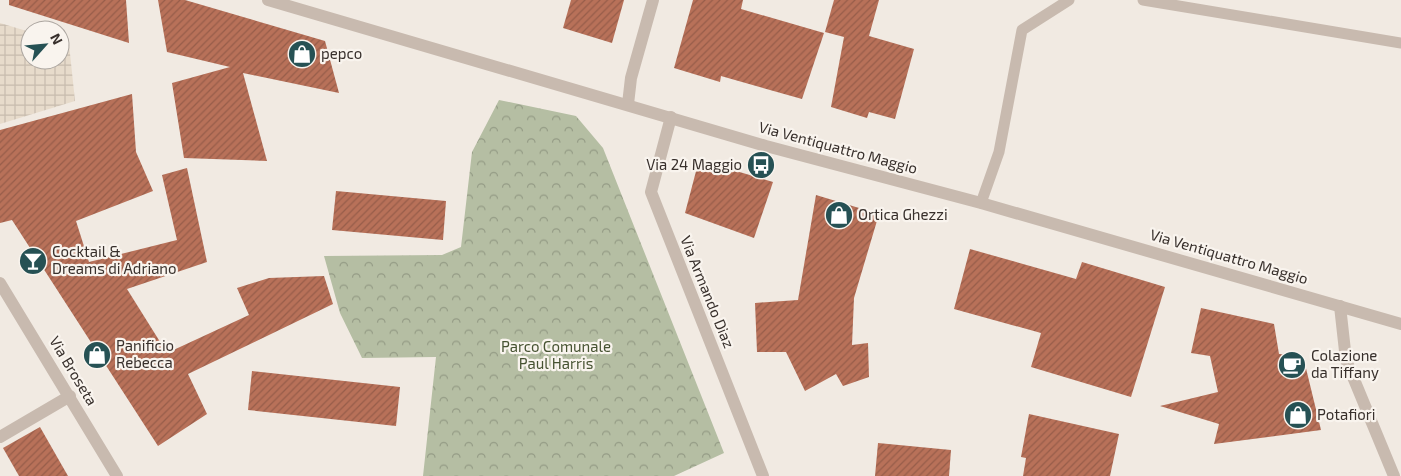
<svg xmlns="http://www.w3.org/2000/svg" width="1401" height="476" viewBox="0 0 1401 476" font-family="'Exo 2',sans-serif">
<defs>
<pattern id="park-crowns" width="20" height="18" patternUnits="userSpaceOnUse" patternTransform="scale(1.25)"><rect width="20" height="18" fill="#b5bea3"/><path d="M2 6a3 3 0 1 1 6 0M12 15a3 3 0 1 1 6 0" fill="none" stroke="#949b85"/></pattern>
<pattern id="plaza-grid" width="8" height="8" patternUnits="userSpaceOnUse" patternTransform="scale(1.25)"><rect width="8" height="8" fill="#e7dbcb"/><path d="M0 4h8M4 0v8" fill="none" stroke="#c7bcae"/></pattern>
<pattern id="building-hatch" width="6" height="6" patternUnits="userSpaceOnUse" patternTransform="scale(1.25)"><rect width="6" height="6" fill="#b87159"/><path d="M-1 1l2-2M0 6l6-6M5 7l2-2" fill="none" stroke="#975d4a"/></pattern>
</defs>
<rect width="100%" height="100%" fill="#f1eae2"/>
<path fill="url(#park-crowns)" d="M499 100 576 116 603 148 724 453 674 476H423L436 357 362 358 340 313 324 256 442 255 461 247 472 152Z"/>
<path fill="url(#plaza-grid)" d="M0 23 30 32V60H60V41L69 44 75 101 0 124Z"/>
<g fill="url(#building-hatch)">
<path d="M9 0H126L129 43 9 5Z"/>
<path d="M158 0H185L325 41 339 93 243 73 267 161 184 158 172 83 230 67 167 52Z"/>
<path d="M571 0H624L612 43 563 28Z"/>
<path d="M693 0H743L741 9 824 33 802 99 721 76 720 82 674 68Z"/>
<path d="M834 0H879L869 36 914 49 895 119 869 112 867 118 831 107 844 37 825 32Z"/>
<path d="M132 94 136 152 153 191 76 221 89 262 177 240 162 175 187 168 207 262 127 289 167 353 249 315 237 288 269 278 324 276 333 304 188 374 207 414 158 446 12 220 0 223V130Z"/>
<path d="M699 160 773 182 754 238 685 213Z"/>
<path d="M336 191 446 201 443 240 332 230Z"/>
<path d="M816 195 879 214 854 298 852 345 868 343 869 377 843 386 836 374 805 391 786 352H757L755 303 798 300Z"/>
<path d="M970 249 1076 279 1082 262 1165 287 1131 397 1031 367 1041 333 954 309Z"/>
<path d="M1201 308 1274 324 1279 354 1303 356 1321 430 1214 444 1219 424 1160 406 1218 392 1210 356 1191 353Z"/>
<path d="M252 371 400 387 396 426 248 410Z"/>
<path d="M1029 414 1119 434 1110 476H1023L1026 458 1021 457Z"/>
<path d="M40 427 68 476H19L3 448Z"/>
<path d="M878 443 951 450 949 476H875Z"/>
</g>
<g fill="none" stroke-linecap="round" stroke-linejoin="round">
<g stroke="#c8baaf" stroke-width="11">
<path d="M1143 0 1401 43"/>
<path d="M981 203 999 152 1022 30 1069 0"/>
</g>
<g stroke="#c8baaf" stroke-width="12">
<path d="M628 104 631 78 653 0"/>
<path d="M671 117 651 192 763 476"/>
<path d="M1340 306 1346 360 1394 476"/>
<path d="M0 437 70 396"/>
</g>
<g stroke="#c8baaf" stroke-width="12">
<path d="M268 0 766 146 981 203 1401 324"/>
<path d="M0 283 117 476"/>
</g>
</g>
<defs>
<symbol id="shop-disc" viewBox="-11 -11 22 22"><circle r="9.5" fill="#265154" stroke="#f9f4ee"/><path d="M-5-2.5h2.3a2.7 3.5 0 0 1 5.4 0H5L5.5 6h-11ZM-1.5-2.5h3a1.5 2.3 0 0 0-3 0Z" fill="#fff"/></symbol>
<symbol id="bus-disc" viewBox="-11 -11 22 22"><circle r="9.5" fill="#265154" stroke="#f9f4ee"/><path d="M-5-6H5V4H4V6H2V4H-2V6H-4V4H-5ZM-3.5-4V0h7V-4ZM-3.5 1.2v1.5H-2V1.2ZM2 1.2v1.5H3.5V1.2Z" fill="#fff"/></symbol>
<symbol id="bar-disc" viewBox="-11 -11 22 22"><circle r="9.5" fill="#265154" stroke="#f9f4ee"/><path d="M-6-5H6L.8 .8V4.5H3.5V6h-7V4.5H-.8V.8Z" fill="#fff"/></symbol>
<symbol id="cafe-disc" viewBox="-11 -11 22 22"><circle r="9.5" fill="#265154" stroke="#f9f4ee"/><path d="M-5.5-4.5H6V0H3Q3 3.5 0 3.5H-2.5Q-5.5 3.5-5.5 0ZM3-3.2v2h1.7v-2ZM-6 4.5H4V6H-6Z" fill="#fff"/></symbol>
</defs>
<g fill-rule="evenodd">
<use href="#shop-disc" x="286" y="38" width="32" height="32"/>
<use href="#bus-disc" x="745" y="149" width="32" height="32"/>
<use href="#shop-disc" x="823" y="199" width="32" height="32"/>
<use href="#bar-disc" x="17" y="245" width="32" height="32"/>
<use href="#shop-disc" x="81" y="339" width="32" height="32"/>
<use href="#cafe-disc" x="1276" y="349" width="32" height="32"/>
<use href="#shop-disc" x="1282" y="399" width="32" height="32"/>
</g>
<g text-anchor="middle" stroke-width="4.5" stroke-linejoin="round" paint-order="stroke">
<g font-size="15" fill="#38302c" stroke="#f9f4ee" text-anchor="start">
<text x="321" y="59">pepco</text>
<text x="742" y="170" text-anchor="end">Via 24 Maggio</text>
<text x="858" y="220">Ortica Ghezzi</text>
<text x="52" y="257">Cocktail &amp;<tspan x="52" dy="17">Dreams di Adriano</tspan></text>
<text x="116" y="351">Panificio<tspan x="116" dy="17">Rebecca</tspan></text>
<text x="1311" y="361">Colazione<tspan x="1311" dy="17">da Tiffany</tspan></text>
<text x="1317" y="420">Potafiori</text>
</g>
<g font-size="15" fill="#38302c" stroke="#f9f4ee">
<text transform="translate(838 148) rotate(15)" y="5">Via Ventiquattro Maggio</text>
<text transform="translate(1229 257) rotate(16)" y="5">Via Ventiquattro Maggio</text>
<text transform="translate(707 292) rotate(68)" y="5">Via Armando Diaz</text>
<text transform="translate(73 371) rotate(59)" y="5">Via Broseta</text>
</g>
<g font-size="15" fill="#475332" stroke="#f9f4ee">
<text x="556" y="352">Parco Comunale<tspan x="556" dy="17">Paul Harris</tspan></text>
</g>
</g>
<g transform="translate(45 45) rotate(63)"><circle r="24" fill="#f9f4ee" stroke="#aca6a0"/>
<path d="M0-4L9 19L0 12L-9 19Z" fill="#265154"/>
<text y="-8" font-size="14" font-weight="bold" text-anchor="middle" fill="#38302c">N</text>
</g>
</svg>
